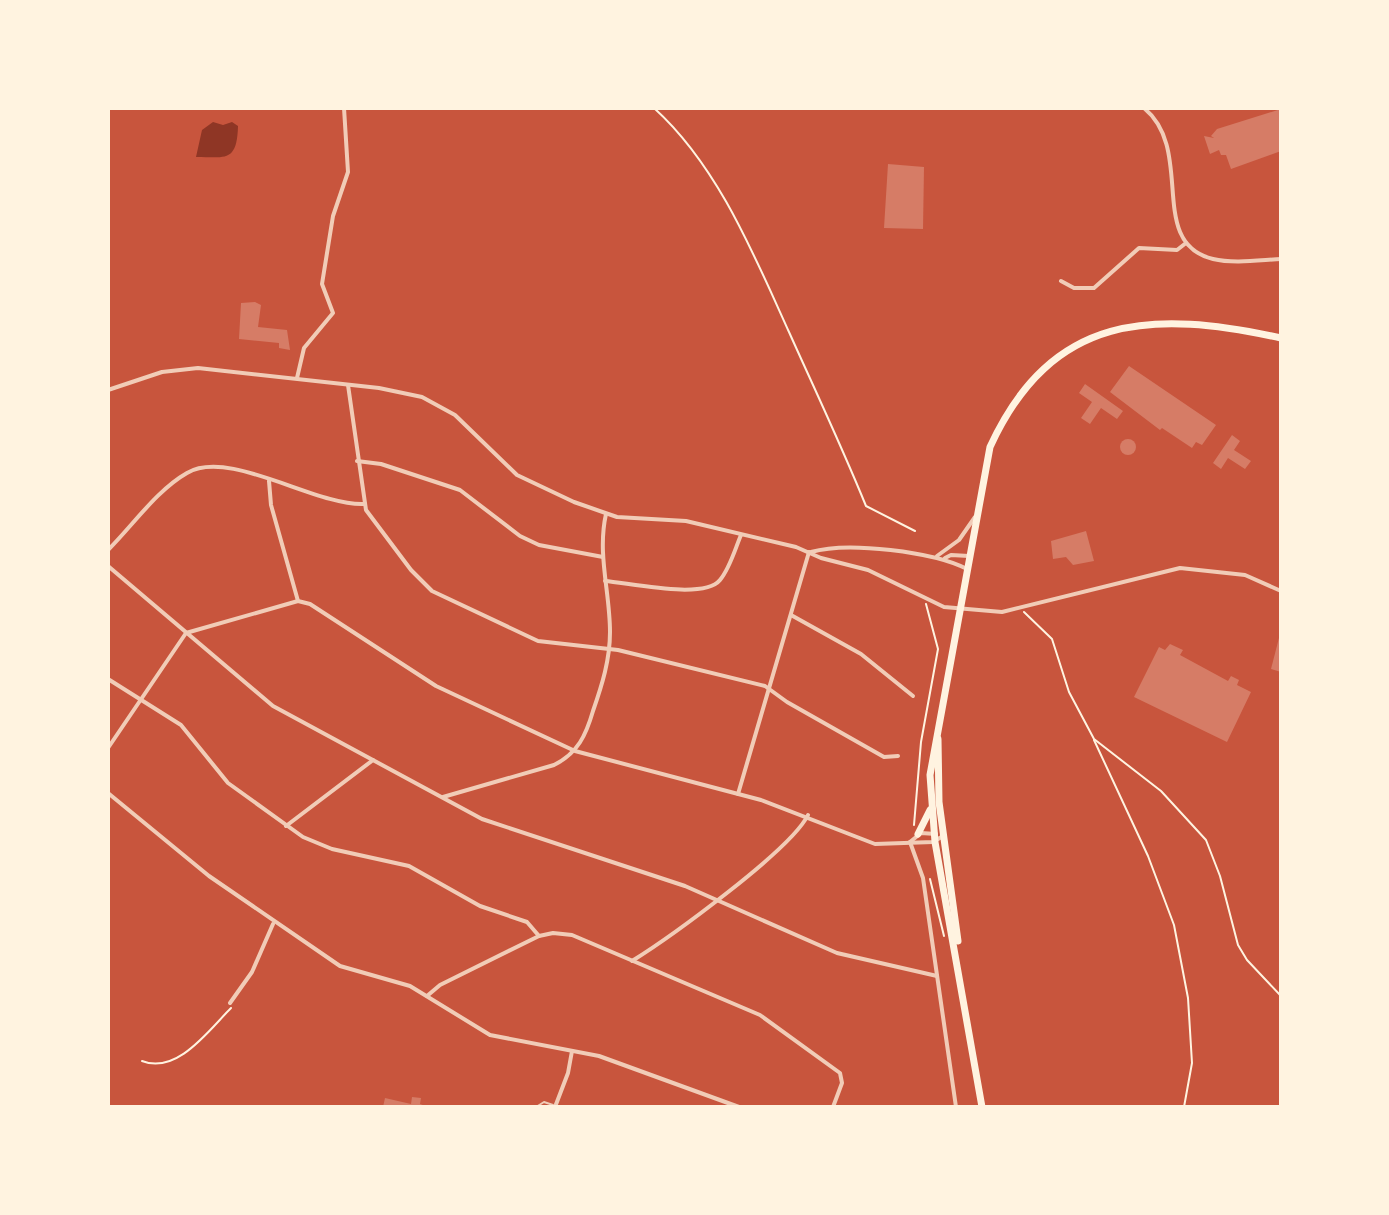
<svg xmlns="http://www.w3.org/2000/svg" width="1389" height="1215" viewBox="0 0 1389 1215" font-family="Spectral,serif">
<rect width="100%" height="100%" fill="#c8553d"/>
<path fill="#8f3625" d="M213 122 223 125 232 122 238 126C237 163 225 157 196 157L202 130Z"/>
<g fill="none" stroke-linecap="round" stroke-linejoin="round">
<path stroke="#8f3625" stroke-width="2" d="M878 109 881 108"/>
</g>
<g fill="#d67c66">
<path d="M1281 109V151L1231 169 1226 155H1221L1219 150 1210 154 1204 136 1214 138 1211 136 1217 129Z"/>
<path d="M888 164 924 167 923 229 884 228Z"/>
<path d="M255 302 261 305 258 327 287 330 290 350 279 348V343L239 339 241 303Z"/>
<path d="M1129 366 1216 425 1202 445 1196 442 1192 448 1162 428 1160 430 1110 392Z"/>
<path d="M1085 384 1123 411 1117 419 1101 408 1090 424 1081 418 1092 402 1079 393Z"/>
<path d="M1232 435 1240 441 1234 450 1251 461 1245 469 1228 458 1221 469 1213 463Z"/>
<circle cx="1128" cy="447" r="8"/>
<path d="M1086 531 1094 561 1073 565 1066 557 1053 559 1051 541Z"/>
<path d="M1280 634H1281V672L1271 669Z"/>
<path d="M1170 644 1183 650 1180 655 1228 681 1231 676 1239 680 1237 685 1251 692 1227 742 1134 697 1159 647 1165 650Z"/>
<path d="M412 1097 421 1098 420 1104 428 1107H383L385 1098 411 1104Z"/>
</g>
<g fill="none" stroke-linecap="round" stroke-linejoin="round">
<g stroke="#fff3e0" stroke-width="2">
<path d="M654 108C718 166 754 255 789 332 815 390 842 447 866 506L915 531"/>
<path d="M1024 612 1052 639 1069 692 1094 739 1161 791 1206 840 1220 876 1238 945 1247 960 1281 996"/>
<path d="M1094 740 1148 856 1174 925 1188 998 1192 1063 1184 1107"/>
<path d="M914 825 921 742 938 649 926 604"/>
<path d="M930 879 944 936"/>
<path d="M142 1061C177 1075 209 1030 231 1008"/>
</g>
<path stroke="#f1ccb7" stroke-width="2" d="M536 1107 544 1102 553 1105"/>
<g stroke="#f1ccb7" stroke-width="4">
<path d="M1144 108C1196 151 1146 243 1213 259 1234 264 1260 260 1281 259"/>
<path d="M1061 281 1074 288H1094L1139 248 1177 250 1186 243"/>
<path d="M297 378 304 348 333 313 322 284 333 216 348 172 344 108"/>
<path d="M348 385 366 510 411 570 432 591 538 641 618 650 765 686 787 702 884 757 898 756"/>
<path d="M108 390 162 372 198 368 379 388 422 397 455 415 517 475 574 502 617 517 686 521 796 547 821 558 868 570 944 607 1002 612 1180 568 1245 575 1281 591"/>
<path d="M357 461 381 464 460 490 520 536 539 545 603 557"/>
<path d="M269 481 271 505 298 601 310 604 436 686 575 751 761 800 875 844 933 842 943 836"/>
<path d="M108 550C133 525 157 490 187 473 229 448 315 506 364 504"/>
<path d="M811 552C848 541 934 552 967 569"/>
<path d="M937 556 959 540 975 517"/>
<path d="M945 558 951 555 969 556"/>
<path d="M108 566 273 706 482 819 685 886 837 953 937 976"/>
<path d="M605 581C630 583 704 600 720 580 730 568 735 549 741 535"/>
<path d="M791 615 861 654 913 696"/>
<path d="M108 679 181 725 228 783 303 837 332 849 409 866 480 906 527 922 539 936"/>
<path d="M108 748 186 633 298 601"/>
<path d="M108 793 209 876 340 966 410 986 490 1035 599 1056 739 1107"/>
<path d="M738 794 809 552"/>
<path d="M443 797 554 765C578 753 586 735 593 711 602 685 610 660 610 632 610 592 597 554 606 514"/>
<path d="M286 826 373 760"/>
<path d="M910 842 923 878 956 1107"/>
<path d="M910 842 921 833 936 834"/>
<path d="M632 961C669 938 791 850 808 815"/>
<path d="M427 996 440 985 539 936 553 933 572 935 760 1015 840 1073 842 1083 833 1107"/>
<path d="M230 1003 252 972 273 924"/>
<path d="M555 1107 568 1073 572 1051"/>
</g>
<g stroke="#fff3e0" stroke-width="7">
<path d="M938 739 939 802 958 941"/>
<path d="M918 834 930 810"/>
<path d="M982 1107 935 842 930 775 990 447C1052 312 1153 310 1281 338"/>
</g>
</g>
<rect width="1389" height="1215" fill="none" stroke="#fff3e0" stroke-width="220"/>
</svg>
